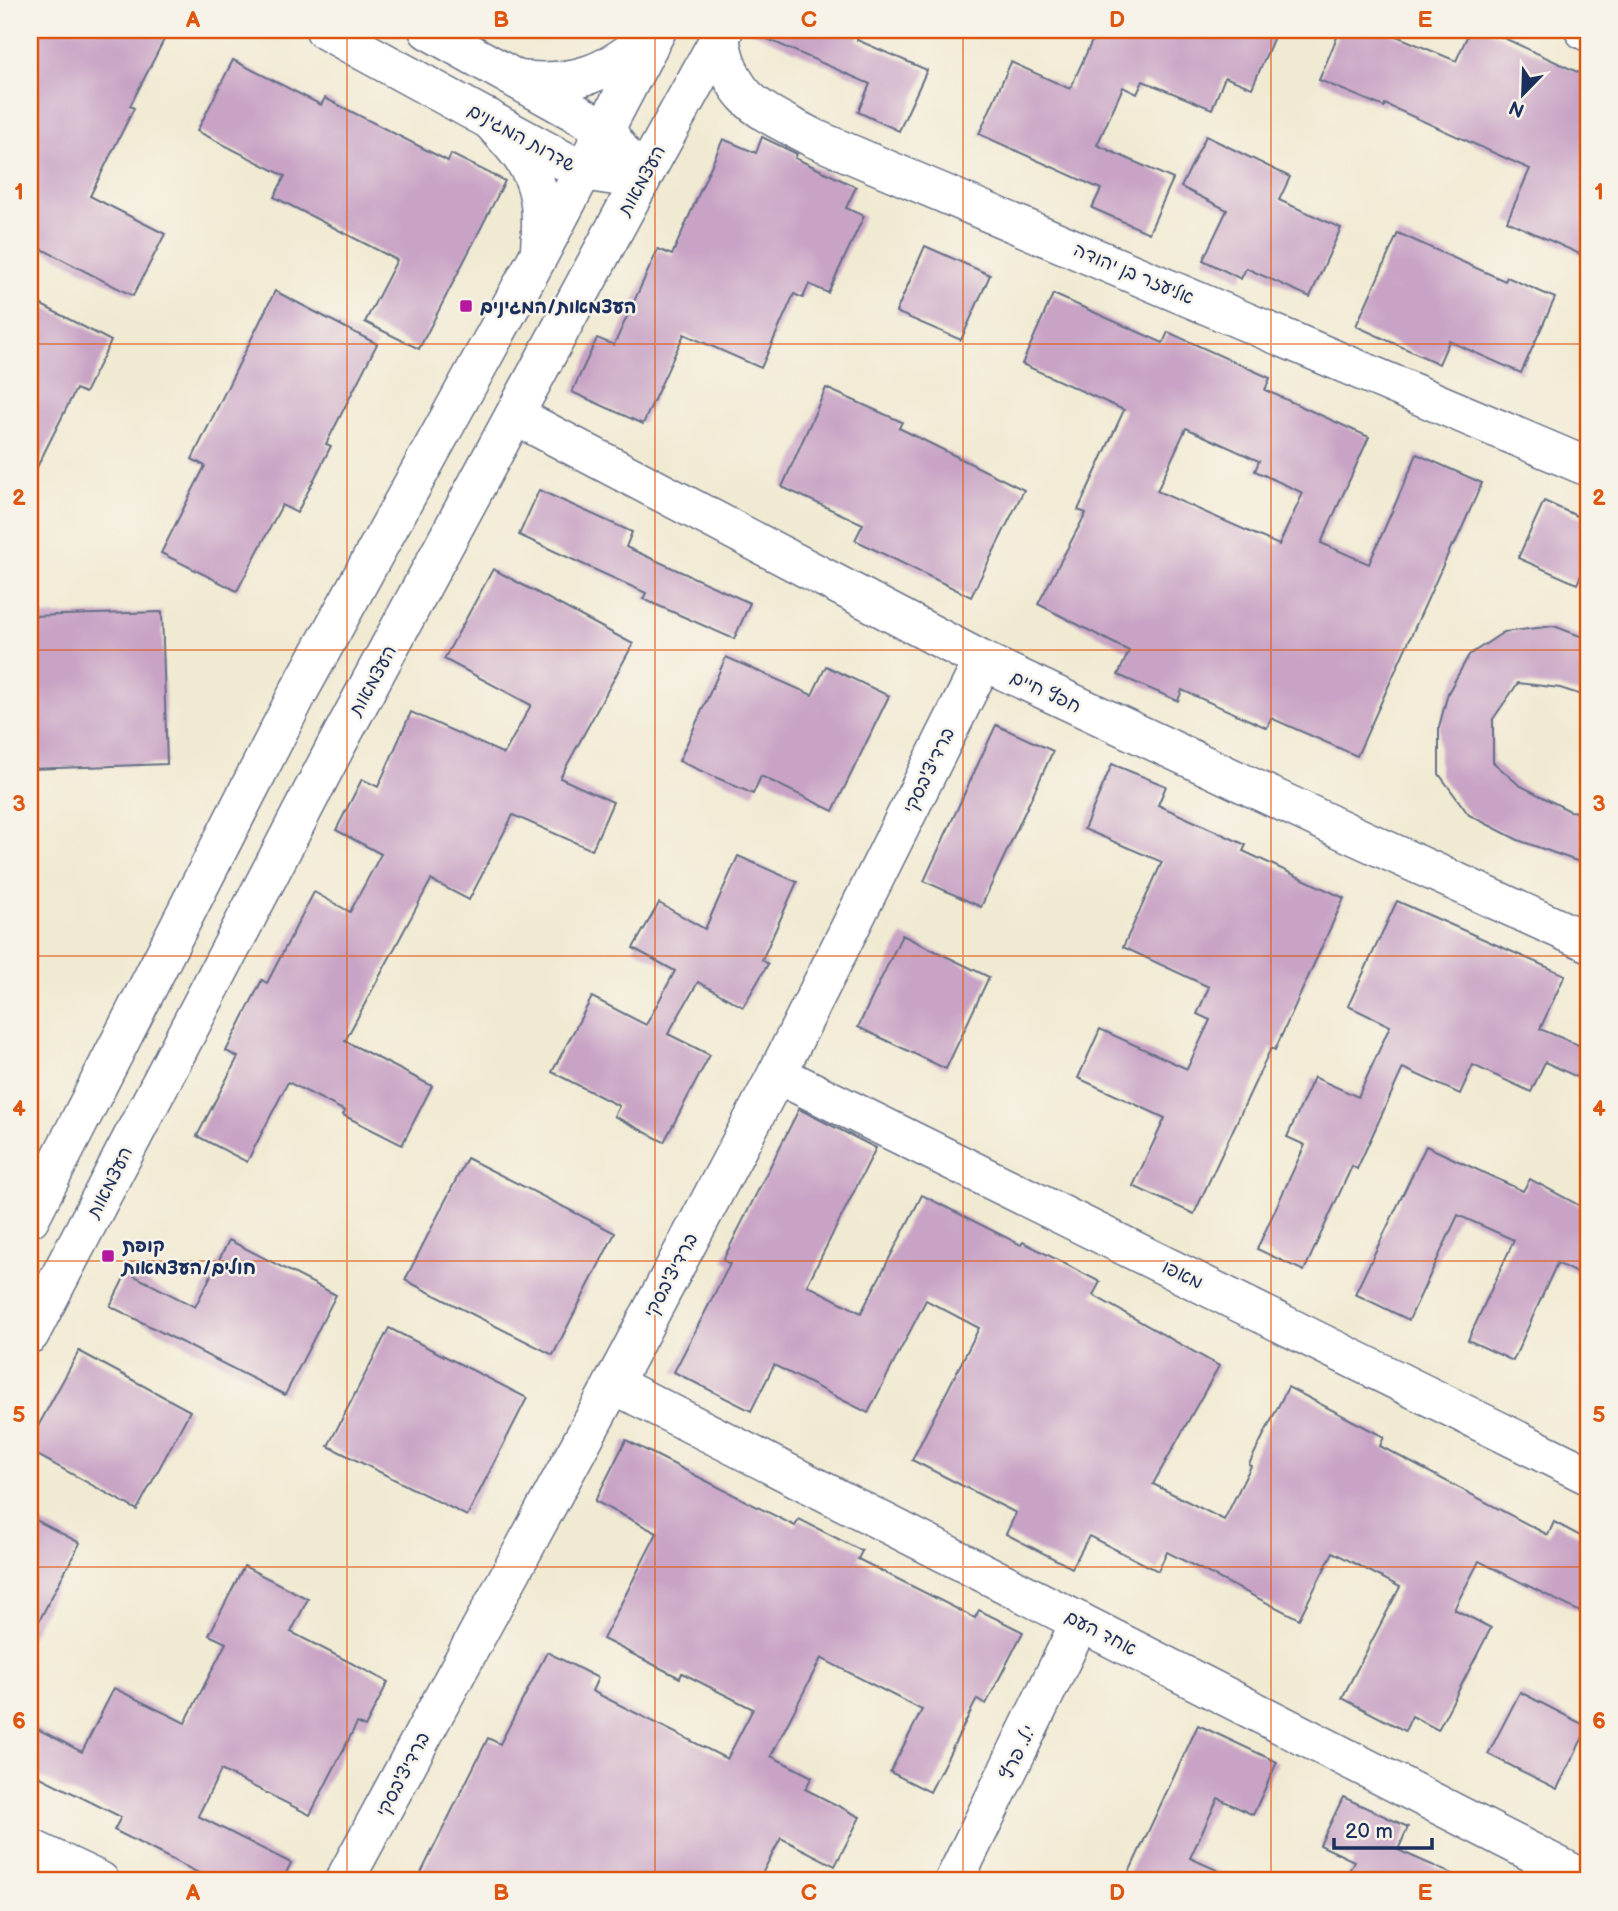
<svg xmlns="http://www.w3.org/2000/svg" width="1618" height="1911" viewBox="0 0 1618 1911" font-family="'Balsamiq Sans','Playpen Sans Hebrew',sans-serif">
<rect width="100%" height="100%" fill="#f7f3e8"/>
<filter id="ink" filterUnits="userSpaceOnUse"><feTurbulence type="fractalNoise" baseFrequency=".0143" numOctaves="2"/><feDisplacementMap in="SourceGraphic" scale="14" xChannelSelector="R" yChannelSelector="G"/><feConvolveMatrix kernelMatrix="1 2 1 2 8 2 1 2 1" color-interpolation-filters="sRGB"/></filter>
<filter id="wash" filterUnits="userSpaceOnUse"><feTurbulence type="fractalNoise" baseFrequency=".00686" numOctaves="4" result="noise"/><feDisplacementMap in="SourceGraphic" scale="28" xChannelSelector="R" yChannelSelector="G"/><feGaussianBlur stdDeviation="1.57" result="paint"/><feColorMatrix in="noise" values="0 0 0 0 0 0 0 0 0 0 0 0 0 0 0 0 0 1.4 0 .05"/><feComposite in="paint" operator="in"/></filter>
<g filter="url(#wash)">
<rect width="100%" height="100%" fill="#f1ead3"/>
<g id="blocks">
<g fill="#c8a3c5" fill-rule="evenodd">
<path d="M30 30H169L130 106 134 108 90 196 165 234 133 296 30 243Z"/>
<path d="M747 30H861L857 40 927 70 899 131 858 112 870 84Z"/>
<path d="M1097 30H1277L1252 88 1225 77 1212 109 1143 81 1137 94 1123 87 1097 145 1173 179 1149 233 1092 208 1101 189 979 134 1011 62 1070 89Z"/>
<path d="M1340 30H1382L1456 61 1470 30H1487L1588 77V240L1582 255 1507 221 1530 169 1385 104 1384 107 1319 80Z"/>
<path d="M233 60 321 105 325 98 448 161 451 154 505 181 419 349 365 322 397 260 274 197 285 176 197 131Z"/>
<path d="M1206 136 1290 177 1279 200 1341 228 1310 297 1246 268 1241 279 1203 260 1227 210 1181 187Z"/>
<path d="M762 137 797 154 795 158 856 187 846 208 864 216 828 293 809 284 803 298 794 294 761 368 684 334 643 424 572 392 597 338 614 345 658 249 672 255 723 139 756 153Z"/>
<path d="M1398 233 1505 281 1507 277 1555 298 1521 373 1449 341 1439 364 1356 326Z"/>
<path d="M925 246 990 275 961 340 896 312Z"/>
<path d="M275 291 377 344 326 444 331 446 297 513 282 505 237 591 161 553 205 466 192 459Z"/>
<path d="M1053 294 1163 343 1168 332 1270 378 1265 390 1369 437 1321 543 1369 564 1417 454 1482 483 1454 546 1452 545 1357 756 1271 718 1267 728 1182 690 1178 701 1118 675 1129 651 1038 604 1086 513 1078 510 1124 410 1022 364ZM1186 428 1259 461 1255 471 1303 493 1279 545 1157 491Z"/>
<path d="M30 299 111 341 85 393 76 389 30 481Z"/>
<path d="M826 388 902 422 899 428 1024 490 971 597 855 540 863 524 782 487Z"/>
<path d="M539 490 632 532 626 547 750 603 734 639 643 599 646 593 519 535Z"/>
<path d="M1544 501 1588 521V560L1577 584 1518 558Z"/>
<path d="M493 569 633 644 560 778 613 802 592 850 513 815 469 900 431 880 345 1041 432 1086 402 1145 343 1115 345 1111 288 1082 247 1162 197 1136 238 1057 226 1051 262 980 267 983 314 892 350 912 381 854 336 830 362 779 378 787 411 712 504 754 531 705 444 659Z"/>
<path d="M162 612 167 764 30 769V616Z"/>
<path d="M1554 626 1588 639V697L1560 688 1518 683 1493 719V762L1519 785 1570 811 1588 813V865L1518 840 1469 815 1439 774V727L1448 693 1469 655 1504 632Z"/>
<path d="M726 657 812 695 826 666 889 696 833 811 761 776 753 794 679 761Z"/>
<path d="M996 725 1053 751 981 907 924 881Z"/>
<path d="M1112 764 1166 786 1158 805 1246 845 1243 851 1344 898 1275 1050 1271 1048 1194 1214 1133 1186 1165 1118 1078 1078 1100 1029 1187 1069 1210 1020 1197 1014 1209 987 1123 947 1162 862 1084 829Z"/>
<path d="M738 856 797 882 762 960 768 964 743 1007 698 982 668 1034 710 1055 664 1142 614 1116 619 1106 552 1072 592 997 646 1025 675 971 633 948 659 903 705 929Z"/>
<path d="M1397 901 1565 975 1540 1029 1588 1049V1082L1545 1062 1531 1092 1473 1065 1460 1094 1403 1068 1357 1169 1352 1166 1304 1271 1257 1249 1305 1145 1287 1137 1314 1077 1358 1097 1390 1026 1348 1006Z"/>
<path d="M902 935 989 977 946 1069 858 1027Z"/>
<path d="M799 1109 876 1148 807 1285 861 1313 922 1195 1021 1245 1023 1242 1100 1282 1093 1295 1219 1366 1153 1484 1224 1520 1251 1466 1249 1464 1288 1387 1384 1437 1380 1446 1548 1535 1554 1522 1588 1540V1616L1479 1561 1454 1609 1491 1628 1438 1730 1412 1716 1405 1731 1342 1698 1400 1587 1333 1552 1299 1619 1167 1552 1158 1571 1089 1536 1072 1568 1006 1534 1016 1513 912 1460 979 1328 926 1300 868 1413 774 1365 751 1411 674 1372 730 1264 723 1260Z"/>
<path d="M1426 1146 1523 1191 1530 1179 1588 1210V1279L1557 1263 1513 1361 1468 1340 1514 1240 1458 1215 1409 1320 1355 1294Z"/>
<path d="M467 1158 615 1233 553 1355 405 1280Z"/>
<path d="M229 1240 336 1295 285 1395 110 1306 127 1272 195 1307Z"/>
<path d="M389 1328 527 1398 467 1516 328 1446Z"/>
<path d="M79 1351 190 1411 137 1510 30 1451V1441Z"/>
<path d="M626 1440 795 1526 799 1519 862 1551 858 1559 975 1618 979 1610 1023 1632 986 1704 977 1699 930 1792 890 1772 922 1710 821 1658 771 1756 812 1777 805 1789 860 1817 835 1866 781 1838 758 1881H417L488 1738 500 1744 547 1652 598 1678 592 1691 727 1759 753 1709 682 1673 680 1678 603 1639 657 1533 595 1501Z"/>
<path d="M30 1517 80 1543 30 1638Z"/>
<path d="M244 1566 308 1599 291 1632 388 1682 365 1727 357 1723 310 1815 221 1770 198 1816 291 1863 282 1881H214L114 1830 121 1817 30 1772V1725L82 1752 114 1688 185 1723 226 1643 209 1635Z"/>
<path d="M1520 1692 1588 1727 1557 1789 1488 1754Z"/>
<path d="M1198 1725 1277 1762 1253 1815 1218 1798 1190 1858 1241 1881H1125Z"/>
<path d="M1343 1797 1408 1827 1398 1850 1468 1881H1344L1354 1861 1320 1845Z"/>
</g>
</g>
</g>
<g filter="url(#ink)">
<use href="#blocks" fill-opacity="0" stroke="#667087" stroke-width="2"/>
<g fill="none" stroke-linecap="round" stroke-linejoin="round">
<defs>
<g id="minor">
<path d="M325 30 583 171 641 180"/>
<path d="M428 30 605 129 641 180"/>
<path d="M1584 30 1588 32"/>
<path d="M720 38C731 102 761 110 813 138L1588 467"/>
<path d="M516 416 983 661 1349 833 1588 942"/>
<path d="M777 1074 1588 1475"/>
<path d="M613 1384 1588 1881"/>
<path d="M344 1881 613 1384 777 1074 983 661"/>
<path d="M954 1881 1080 1622"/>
</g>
<g id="major">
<path d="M518 80C575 86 607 74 650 36"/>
<path d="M488 118C533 166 545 181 540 249"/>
<path d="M30 1218 299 691 540 253 657 30"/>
<path d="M30 1334 335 748 641 180 724 30"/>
<path d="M30 1848 100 1881"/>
</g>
</defs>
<use href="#minor" stroke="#667087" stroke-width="41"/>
<use href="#major" stroke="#667087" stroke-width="41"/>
<use href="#minor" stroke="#fff" stroke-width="38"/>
<use href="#major" stroke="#fff" stroke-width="38"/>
</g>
</g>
<path fill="none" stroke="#de5710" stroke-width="2" stroke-opacity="0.55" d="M347 30V1881M655 30V1881M963 30V1881M1271 30V1881M30 344H1588M30 650H1588M30 956H1588M30 1261H1588M30 1567H1588"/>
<g fill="#b5179e" stroke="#f7f3e8" stroke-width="2.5">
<rect x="459" y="299" width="14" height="14" rx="3.5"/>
<rect x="101" y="1249" width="14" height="14" rx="3.5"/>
</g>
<g text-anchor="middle" stroke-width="5" stroke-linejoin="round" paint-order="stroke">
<g font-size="19" fill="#1b2f5e" stroke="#f7f3e8">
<text transform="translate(522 137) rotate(29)" y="7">שדרות המגינים</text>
<text transform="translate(641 180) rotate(-61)" y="7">העצמאות</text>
<text transform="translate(1134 273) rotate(23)" y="7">אליעזר בן יהודה</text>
<text transform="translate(372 680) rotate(-61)" y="7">העצמאות</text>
<text transform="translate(1046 691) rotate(25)" y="7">חפץ חיים</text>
<text transform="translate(928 770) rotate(-64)" y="7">ברדיצ'בסקי</text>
<text transform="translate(109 1182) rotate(-63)" y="7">העצמאות</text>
<text transform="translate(1183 1274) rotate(26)" y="7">מאפו</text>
<text transform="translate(670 1275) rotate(-62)" y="7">ברדיצ'בסקי</text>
<text transform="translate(1101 1632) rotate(27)" y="7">אחד העם</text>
<text transform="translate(1017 1752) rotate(-64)" y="7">י.ל. פרץ</text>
<text transform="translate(402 1774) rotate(-62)" y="7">ברדיצ'בסקי</text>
</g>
<g font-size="19" font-weight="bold" fill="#1b2f5e" stroke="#f7f3e8" text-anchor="start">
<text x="480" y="313">העצמאות/המגינים</text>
<text x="122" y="1252">קופת<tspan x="122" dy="22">חולים/העצמאות</tspan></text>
</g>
</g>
<rect width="1618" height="1911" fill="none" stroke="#f7f3e8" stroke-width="77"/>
<g transform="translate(1523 94) rotate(203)" stroke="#f7f3e8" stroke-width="5" paint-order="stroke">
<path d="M0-5L12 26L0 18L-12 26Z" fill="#1b2f5e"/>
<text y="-10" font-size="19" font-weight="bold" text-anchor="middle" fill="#1b2f5e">N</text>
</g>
<path d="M1334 1838v10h98v-10" fill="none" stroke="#1b2f5e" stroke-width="3.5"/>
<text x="1345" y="1838" font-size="21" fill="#1b2f5e" stroke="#f7f3e8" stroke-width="5" paint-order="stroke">20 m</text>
<rect x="38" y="38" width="1542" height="1834" fill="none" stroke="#de5710" stroke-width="2.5"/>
<g font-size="23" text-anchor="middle" font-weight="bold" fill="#de5710">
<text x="193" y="27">A</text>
<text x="501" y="27">B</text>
<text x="809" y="27">C</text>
<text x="1117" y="27">D</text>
<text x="1425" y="27">E</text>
<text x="19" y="199">1</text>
<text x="1599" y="199">1</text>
<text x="19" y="505">2</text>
<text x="1599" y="505">2</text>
<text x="19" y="811">3</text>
<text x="1599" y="811">3</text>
<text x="19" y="1116">4</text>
<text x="1599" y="1116">4</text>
<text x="19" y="1422">5</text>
<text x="1599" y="1422">5</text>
<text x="19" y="1728">6</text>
<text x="1599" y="1728">6</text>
<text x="193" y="1900">A</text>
<text x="501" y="1900">B</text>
<text x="809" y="1900">C</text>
<text x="1117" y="1900">D</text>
<text x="1425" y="1900">E</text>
</g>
</svg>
